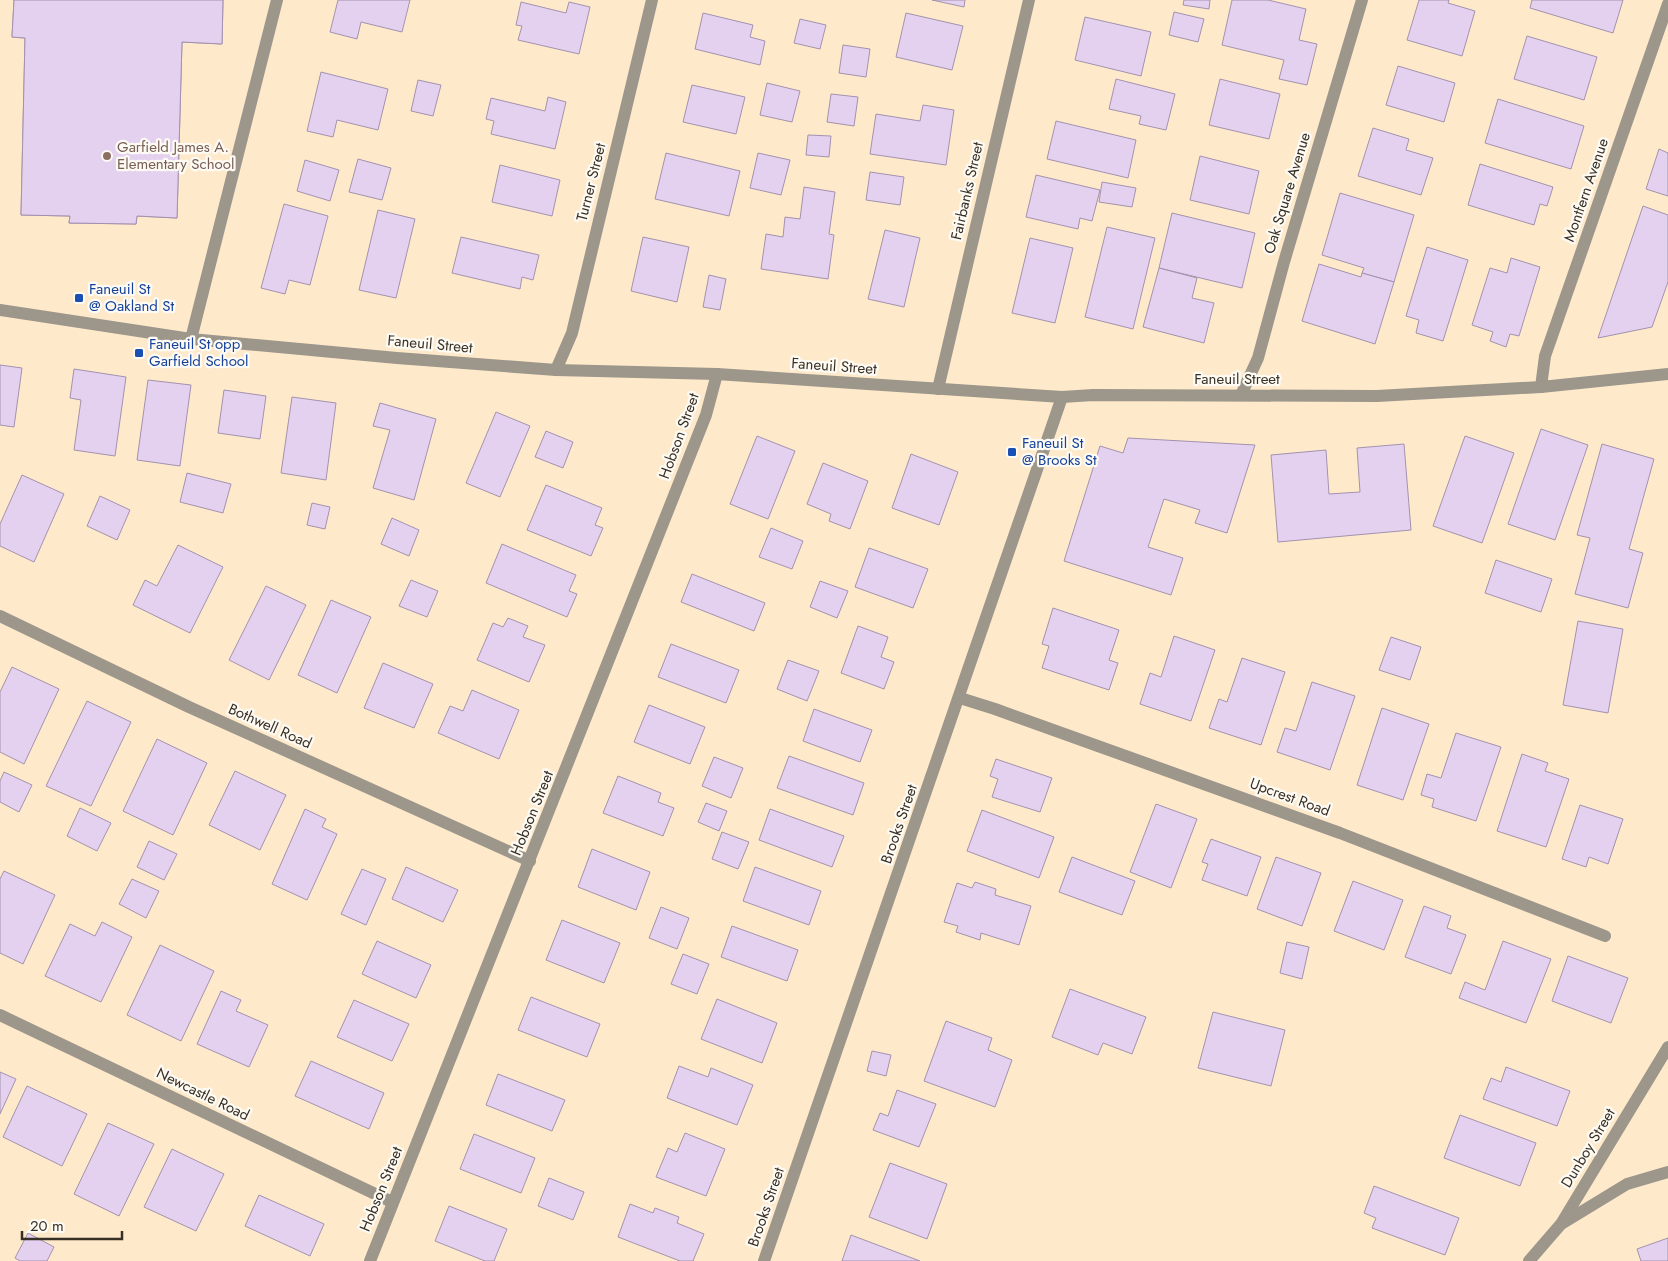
<svg xmlns="http://www.w3.org/2000/svg" width="1668" height="1261" viewBox="0 0 1668 1261" font-family="Jost,sans-serif">
<rect width="100%" height="100%" fill="#feeacb"/>
<g fill="#e4d1ef" stroke="#a392ae" fill-rule="evenodd">
<path d="M14 0H223L222 44 182 42 177 218 137 216 136 224 69 223 70 216 21 215 25 38 12 37ZM77 49 121 50 118 171 74 170Z"/>
<path d="M14 0H223L222 44 182 42 177 218 137 216 136 224 69 223 70 216 21 215 25 38 12 37Z"/>
<path d="M338 0H410L402 32 361 22 357 39 330 32Z"/>
<path d="M932 0H965L964 7Z"/>
<path d="M1184 0H1210L1209 9 1183 5Z"/>
<path d="M1232 0H1268L1306 9 1299 40 1317 44 1307 85 1279 79 1284 60 1222 45Z"/>
<path d="M1419 0H1449L1448 3 1475 11 1462 56 1407 40Z"/>
<path d="M1532 0H1623L1613 33 1530 8Z"/>
<path d="M521 2 566 13 569 2 590 7 579 54 518 40 522 26 516 25Z"/>
<path d="M1174 12 1204 19 1198 42 1169 35Z"/>
<path d="M703 13 753 25 750 37 765 41 760 65 695 49Z"/>
<path d="M906 13 963 26 952 70 896 57Z"/>
<path d="M1085 17 1151 32 1141 76 1075 60Z"/>
<path d="M800 19 826 25 820 49 794 43Z"/>
<path d="M1527 36 1597 57 1584 100 1514 79Z"/>
<path d="M843 45 870 49 866 77 839 73Z"/>
<path d="M1398 66 1455 83 1444 122 1386 105Z"/>
<path d="M321 72 388 89 378 130 337 120 333 137 307 131Z"/>
<path d="M1116 79 1175 94 1166 130 1139 124 1141 116 1109 109Z"/>
<path d="M1220 79 1280 94 1269 139 1209 125Z"/>
<path d="M418 80 441 85 433 116 411 111Z"/>
<path d="M767 83 800 91 792 122 760 115Z"/>
<path d="M692 85 745 97 736 134 683 122Z"/>
<path d="M831 94 858 97 854 126 827 122Z"/>
<path d="M548 97 566 102 555 149 491 134 494 121 486 119 491 98 545 111Z"/>
<path d="M1498 99 1584 126 1571 169 1485 143Z"/>
<path d="M923 105 954 110 946 165 870 154 876 114 920 121Z"/>
<path d="M1056 121 1136 140 1128 178 1047 159Z"/>
<path d="M1373 128 1409 139 1406 150 1433 158 1421 195 1358 176Z"/>
<path d="M808 135 831 136 829 157 806 155Z"/>
<path d="M1659 149 1668 153V196L1646 189Z"/>
<path d="M666 153 740 171 729 216 655 199Z"/>
<path d="M758 153 790 160 781 195 750 188Z"/>
<path d="M1200 156 1259 171 1249 214 1190 200Z"/>
<path d="M358 159 391 168 382 200 349 192Z"/>
<path d="M305 160 339 170 330 201 297 191Z"/>
<path d="M1480 164 1553 187 1547 206 1540 204 1534 225 1468 205Z"/>
<path d="M500 165 560 180 552 216 492 202Z"/>
<path d="M870 172 904 177 900 205 866 200Z"/>
<path d="M1036 175 1100 190 1092 221 1080 218 1078 229 1026 217Z"/>
<path d="M1102 182 1136 188 1132 207 1099 202Z"/>
<path d="M804 187 835 192 829 234 834 235 828 279 761 269 766 234 783 237 785 217 800 219Z"/>
<path d="M1340 193 1414 215 1394 282 1362 273 1364 268 1322 255Z"/>
<path d="M284 204 328 216 310 285 289 280 285 294 261 288Z"/>
<path d="M1643 206 1668 215V282L1652 327 1598 338Z"/>
<path d="M378 210 415 219 396 298 359 290Z"/>
<path d="M1172 213 1255 233 1242 288 1159 268Z"/>
<path d="M1107 227 1155 238 1133 329 1085 317Z"/>
<path d="M885 230 920 238 904 307 868 299Z"/>
<path d="M461 237 539 255 533 280 522 277 520 289 452 273Z"/>
<path d="M643 237 689 247 677 302 631 291Z"/>
<path d="M1030 238 1073 248 1055 323 1012 313Z"/>
<path d="M1427 247 1468 260 1443 341 1416 333 1419 320 1406 316Z"/>
<path d="M1511 258 1540 267 1519 336 1510 334 1506 347 1490 341 1493 332 1472 325 1490 268 1507 273Z"/>
<path d="M1319 264 1361 277 1362 273 1394 282 1375 344 1302 321Z"/>
<path d="M1159 268 1197 278 1192 298 1214 303 1204 343 1143 327Z"/>
<path d="M709 275 726 279 720 310 703 307Z"/>
<path d="M0 365 22 368 14 427 0 425Z"/>
<path d="M74 369 126 377 115 456 74 450 81 400 70 398Z"/>
<path d="M148 380 191 385 180 466 137 460Z"/>
<path d="M224 390 266 396 260 439 218 433Z"/>
<path d="M292 397 336 403 326 480 281 473Z"/>
<path d="M380 403 436 419 414 500 373 488 390 430 373 426Z"/>
<path d="M496 412 530 426 500 497 466 483Z"/>
<path d="M1541 429 1588 445 1555 540 1508 524Z"/>
<path d="M546 431 573 442 563 468 535 457Z"/>
<path d="M757 436 795 451 768 519 730 504Z"/>
<path d="M1465 436 1514 453 1482 543 1433 526Z"/>
<path d="M1128 438 1255 445 1227 533 1195 523 1200 510 1164 499 1148 547 1183 558 1171 595 1064 561 1100 446 1123 453Z"/>
<path d="M1404 444 1411 530 1278 542 1271 455 1326 450 1329 494 1360 492 1357 448Z"/>
<path d="M1602 444 1654 459 1629 549 1643 553 1628 608 1575 594 1590 538 1577 535Z"/>
<path d="M911 454 958 472 939 525 892 508Z"/>
<path d="M823 463 868 481 850 529 829 521 831 514 807 504Z"/>
<path d="M187 473 231 484 223 513 180 502Z"/>
<path d="M22 475 64 494 34 562 0 546V524Z"/>
<path d="M546 485 602 508 595 525 603 528 591 556 527 530Z"/>
<path d="M100 496 130 510 117 540 87 526Z"/>
<path d="M312 503 330 507 325 529 307 525Z"/>
<path d="M392 518 419 530 409 556 381 544Z"/>
<path d="M771 528 803 541 792 569 759 557Z"/>
<path d="M502 544 576 575 569 591 577 594 567 617 486 583Z"/>
<path d="M178 545 223 567 190 633 133 605 145 580 157 586Z"/>
<path d="M869 548 928 569 913 608 855 587Z"/>
<path d="M1496 560 1552 579 1541 612 1485 593Z"/>
<path d="M692 574 765 603 754 631 681 602Z"/>
<path d="M411 580 438 591 427 617 399 606Z"/>
<path d="M820 581 848 591 837 618 810 607Z"/>
<path d="M266 586 306 605 269 680 229 660Z"/>
<path d="M331 600 371 617 337 693 298 675Z"/>
<path d="M1053 608 1119 630 1109 660 1118 663 1109 690 1042 668 1049 646 1042 644Z"/>
<path d="M508 618 528 626 523 637 545 645 529 682 477 660 493 623 503 627Z"/>
<path d="M1578 621 1623 629 1608 713 1563 705Z"/>
<path d="M858 626 888 637 881 657 894 662 884 689 841 673Z"/>
<path d="M1174 636 1215 650 1191 721 1140 704 1150 673 1161 677Z"/>
<path d="M1391 637 1421 647 1410 680 1379 670Z"/>
<path d="M671 644 739 670 726 703 658 677Z"/>
<path d="M1242 658 1285 672 1261 745 1209 728 1219 699 1227 702Z"/>
<path d="M788 660 819 671 807 701 777 689Z"/>
<path d="M383 663 433 684 414 728 364 708Z"/>
<path d="M12 667 59 689 24 764 0 752V692Z"/>
<path d="M1312 682 1355 696 1330 770 1277 752 1285 728 1296 731Z"/>
<path d="M472 690 519 710 499 759 438 733 450 706 463 711Z"/>
<path d="M87 701 131 722 91 806 46 786Z"/>
<path d="M649 705 705 727 690 764 634 742Z"/>
<path d="M1382 708 1429 724 1403 800 1357 785Z"/>
<path d="M814 709 872 730 860 762 803 741Z"/>
<path d="M1456 733 1501 747 1476 821 1432 807 1434 799 1421 795 1427 774 1441 778Z"/>
<path d="M157 739 207 763 173 835 123 811Z"/>
<path d="M1522 754 1548 763 1545 771 1569 779 1546 847 1497 831Z"/>
<path d="M789 756 864 783 853 815 777 788Z"/>
<path d="M714 757 743 768 731 798 702 786Z"/>
<path d="M996 759 1052 778 1040 812 992 797 998 779 990 776Z"/>
<path d="M235 771 286 795 260 850 209 825Z"/>
<path d="M4 772 32 785 19 812 0 802V781Z"/>
<path d="M618 776 661 793 658 802 674 808 663 836 603 813Z"/>
<path d="M706 803 727 811 719 831 698 822Z"/>
<path d="M1156 804 1197 819 1171 888 1130 872Z"/>
<path d="M1580 805 1623 819 1608 864 1589 857 1586 867 1562 859Z"/>
<path d="M80 808 111 823 97 851 67 836Z"/>
<path d="M305 809 326 819 322 827 337 834 307 900 272 884Z"/>
<path d="M770 809 844 836 832 867 759 840Z"/>
<path d="M982 810 1054 837 1039 878 967 851Z"/>
<path d="M722 832 749 842 738 869 712 859Z"/>
<path d="M1211 839 1261 857 1247 896 1202 880 1208 864 1202 862Z"/>
<path d="M149 841 177 854 164 880 137 867Z"/>
<path d="M592 849 650 872 636 910 578 887Z"/>
<path d="M1072 857 1135 881 1122 915 1059 892Z"/>
<path d="M1276 857 1321 873 1302 926 1257 909Z"/>
<path d="M406 867 458 890 443 922 392 899Z"/>
<path d="M755 867 821 891 809 925 743 901Z"/>
<path d="M362 869 386 879 366 925 341 914Z"/>
<path d="M4 871 55 895 23 964 0 953V879Z"/>
<path d="M132 879 159 891 146 918 119 904Z"/>
<path d="M1353 881 1403 900 1384 950 1334 931Z"/>
<path d="M975 882 996 889 995 895 1031 906 1019 945 981 933 980 940 956 932 958 926 944 922 957 883 972 888Z"/>
<path d="M1424 906 1451 916 1447 928 1466 935 1451 974 1405 957Z"/>
<path d="M661 907 689 918 677 949 649 938Z"/>
<path d="M562 920 620 943 604 983 546 960Z"/>
<path d="M102 922 132 937 101 1002 45 976 70 924 95 936Z"/>
<path d="M732 926 798 950 787 981 721 957Z"/>
<path d="M377 941 431 965 416 998 362 974Z"/>
<path d="M1503 941 1551 959 1526 1023 1459 998 1465 982 1485 990Z"/>
<path d="M1287 942 1309 947 1302 979 1280 973Z"/>
<path d="M160 945 214 971 181 1041 127 1015Z"/>
<path d="M683 954 709 964 697 994 671 984Z"/>
<path d="M1568 956 1628 978 1611 1023 1552 1001Z"/>
<path d="M1070 989 1146 1017 1132 1054 1103 1043 1098 1055 1052 1037Z"/>
<path d="M221 991 241 1000 236 1011 268 1025 249 1067 197 1044Z"/>
<path d="M531 997 600 1024 587 1057 518 1030Z"/>
<path d="M717 999 777 1023 762 1063 701 1039Z"/>
<path d="M354 1000 409 1024 392 1061 337 1037Z"/>
<path d="M1213 1012 1285 1030 1271 1086 1198 1068Z"/>
<path d="M946 1021 992 1038 988 1050 1012 1060 995 1107 924 1081Z"/>
<path d="M872 1051 891 1055 886 1076 867 1071Z"/>
<path d="M311 1061 384 1093 369 1129 295 1096Z"/>
<path d="M679 1066 708 1077 711 1068 753 1085 737 1125 667 1098Z"/>
<path d="M1506 1067 1570 1091 1557 1126 1483 1099 1491 1078 1501 1082Z"/>
<path d="M0 1072 16 1079 0 1114Z"/>
<path d="M498 1074 565 1100 552 1131 486 1105Z"/>
<path d="M27 1086 87 1114 62 1166 3 1137Z"/>
<path d="M897 1090 936 1104 919 1147 873 1130 880 1113 888 1116Z"/>
<path d="M1460 1115 1536 1143 1520 1186 1444 1158Z"/>
<path d="M108 1123 154 1144 119 1216 74 1194Z"/>
<path d="M685 1133 725 1149 706 1196 656 1177 668 1148 677 1152Z"/>
<path d="M474 1134 535 1158 521 1193 460 1169Z"/>
<path d="M172 1149 224 1174 196 1231 144 1207Z"/>
<path d="M890 1163 947 1184 927 1239 869 1217Z"/>
<path d="M549 1178 584 1192 573 1220 538 1206Z"/>
<path d="M1374 1186 1459 1218 1445 1255 1372 1228 1376 1218 1364 1213Z"/>
<path d="M259 1195 324 1224 310 1256 245 1226Z"/>
<path d="M630 1204 653 1213 655 1208 679 1217 677 1223 704 1234 693 1261H680L618 1237Z"/>
<path d="M449 1206 507 1229 494 1261H485L435 1241Z"/>
<path d="M28 1233 54 1247 47 1261H20L15 1258Z"/>
<path d="M851 1235 920 1261H842Z"/>
<path d="M1668 1238V1261H1641L1637 1249Z"/>
</g>
<g fill="none" stroke-linecap="round" stroke-linejoin="round">
<g stroke="#9c968b" stroke-width="12">
<path d="M556 370 572 333 652 0"/>
<path d="M1541 387 1545 356 1668 4"/>
<path d="M938 389 1029 0"/>
<path d="M0 616 189 707 530 861"/>
<path d="M960 698 995 709 1340 833 1605 936"/>
<path d="M0 1015 392 1202"/>
<path d="M1563 1223 1627 1184 1668 1172"/>
<path d="M370 1261 706 415 717 374"/>
<path d="M1529 1261 1561 1224 1668 1047"/>
</g>
<g stroke="#9c968b" stroke-width="12">
<path d="M0 310 191 339 397 358 556 370 717 374 1062 397 1093 395 1377 396 1541 387 1668 374"/>
<path d="M191 339 277 0"/>
<path d="M1241 395 1258 358 1284 262 1362 0"/>
<path d="M764 1261 1062 397"/>
</g>
</g>
<circle fill="#8d6e63" stroke="#fefaf4" stroke-width="2" cx="107" cy="156" r="5"/>
<g fill="#1a4fb4" stroke="#fefaf4" stroke-width="2">
<rect x="74" y="293" width="10" height="10" rx="2.5"/>
<rect x="134" y="348" width="10" height="10" rx="2.5"/>
<rect x="1007" y="447" width="10" height="10" rx="2.5"/>
</g>
<g text-anchor="middle" stroke-width="4.5" stroke-linejoin="round" paint-order="stroke">
<g font-size="15" fill="#785e54" stroke="#fefaf4" text-anchor="start">
<text x="117" y="152">Garfield James A.<tspan x="117" dy="17">Elementary School</tspan></text>
</g>
<g font-size="15" fill="#383024" stroke="#fefaf4">
<text transform="translate(591 182) rotate(-76)" y="5">Turner Street</text>
<text transform="translate(1586 190) rotate(-71)" y="5">Montfern Avenue</text>
<text transform="translate(967 191) rotate(-77)" y="5">Fairbanks Street</text>
<text transform="translate(1287 193) rotate(-73)" y="5">Oak Square Avenue</text>
<text transform="translate(430 344) rotate(5)" y="5">Faneuil Street</text>
<text transform="translate(834 366) rotate(4)" y="5">Faneuil Street</text>
<text x="1237" y="384">Faneuil Street</text>
<text transform="translate(679 436) rotate(-70)" y="5">Hobson Street</text>
<text transform="translate(270 726) rotate(24)" y="5">Bothwell Road</text>
<text transform="translate(1290 797) rotate(20)" y="5">Upcrest Road</text>
<text transform="translate(532 813) rotate(-68)" y="5">Hobson Street</text>
<text transform="translate(899 824) rotate(-71)" y="5">Brooks Street</text>
<text transform="translate(203 1094) rotate(26)" y="5">Newcastle Road</text>
<text transform="translate(1588 1148) rotate(-59)" y="5">Dunboy Street</text>
<text transform="translate(381 1189) rotate(-68)" y="5">Hobson Street</text>
<text transform="translate(766 1207) rotate(-71)" y="5">Brooks Street</text>
</g>
<g font-size="15" fill="#164399" stroke="#fefaf4" text-anchor="start">
<text x="89" y="294">Faneuil St<tspan x="89" dy="17">@ Oakland St</tspan></text>
<text x="149" y="349">Faneuil St opp<tspan x="149" dy="17">Garfield School</tspan></text>
<text x="1022" y="448">Faneuil St<tspan x="1022" dy="17">@ Brooks St</tspan></text>
</g>
</g>
<path d="M22 1231v8h100v-8" fill="none" stroke="#383024" stroke-width="2.5"/>
<text x="30" y="1231" font-size="15" fill="#383024" stroke="#fefaf4" stroke-width="4" paint-order="stroke">20 m</text>
</svg>
